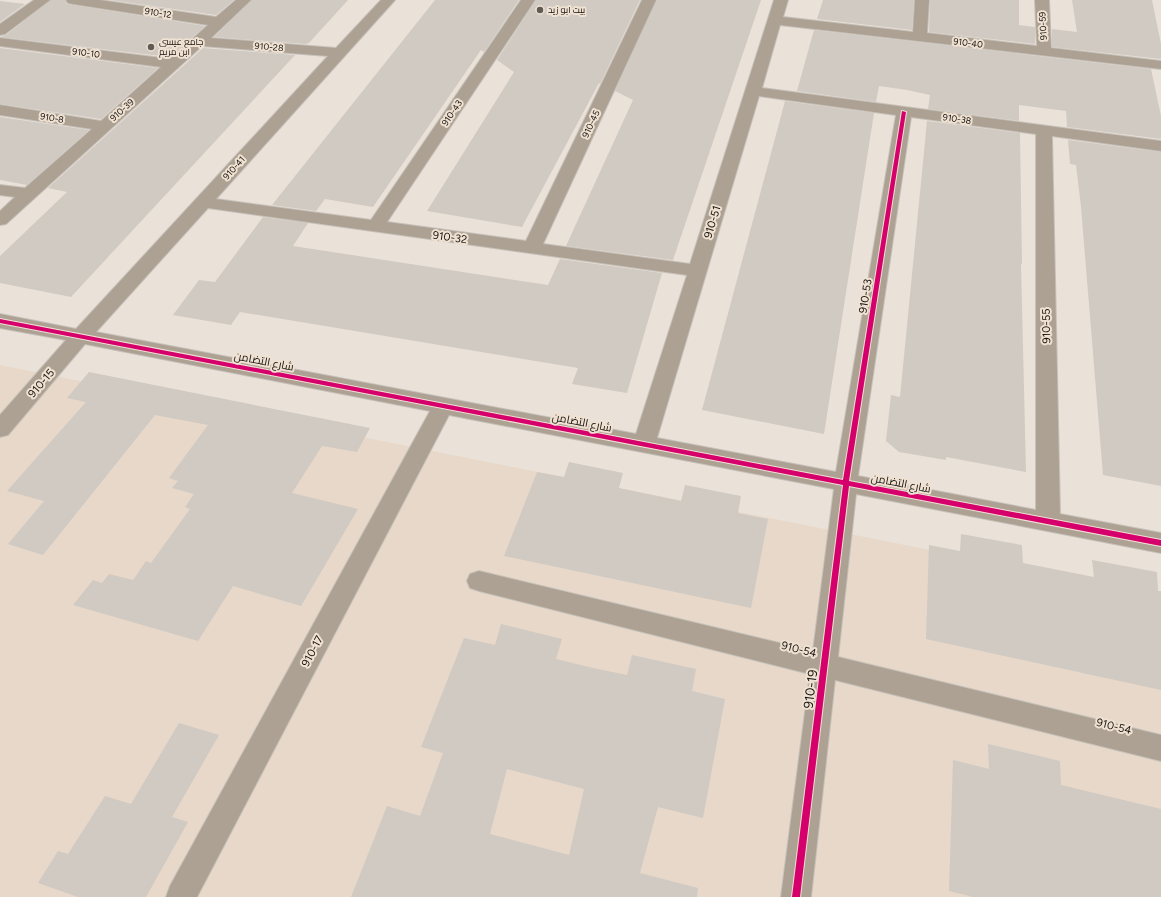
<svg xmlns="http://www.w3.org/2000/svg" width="1161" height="897" viewBox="0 0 1161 897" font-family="Figtree,Cairo,sans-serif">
<rect width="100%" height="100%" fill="#eae2d9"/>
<path fill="#e7d8c9" d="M0 365 1161 596V897H0Z"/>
<g fill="#d0cac3" fill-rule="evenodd">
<path d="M51 0H65L67 4 73 5 205 26 170 57 0 37 6 35Z"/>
<path d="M110 0H234L216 15Z"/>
<path d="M252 0H348L309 43 305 44 214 37Z"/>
<path d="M435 0H519L484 52 481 50 373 207 325 199 316 211 272 205Z"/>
<path d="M536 0H640L600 84 599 83 522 227 427 211 514 72 497 60Z"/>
<path d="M657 0H761L673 260 566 246 633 100 615 91Z"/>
<path d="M823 0H914L912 30 817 19Z"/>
<path d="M930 0H1019V25L1035 27V44L929 32Z"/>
<path d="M1072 0H1152L1161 44V59L1052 47V29L1077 32Z"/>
<path d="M0 1 25 4 0 22Z"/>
<path d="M814 30 1151 69 1161 116V139L1067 127 1066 111 1019 105V121L928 109 930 95 907 90 879 86 876 102 797 91Z"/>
<path d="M0 48 158 68 101 119 0 104Z"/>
<path d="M203 48 295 55 71 297 0 283V256L67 192 48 188Z"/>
<path d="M785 101 874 113 824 434 702 410Z"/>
<path d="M0 117 89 130 27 185 0 180Z"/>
<path d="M927 121 1020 133 1022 264H1021L1026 472 946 457V460L899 452 886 441 891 395 900 397Z"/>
<path d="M1068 140 1161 152V486L1103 475 1081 207 1076 165 1070 164Z"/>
<path d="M263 217 308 223 293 246 548 285 560 259 662 273 627 393 572 384 578 368 240 312 231 325 173 315 199 280 215 282Z"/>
<path d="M89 372 370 428 357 452 322 446 292 493 358 509 301 606 233 586 198 641 73 605 93 580 102 583 109 574 133 580 146 561 151 563 190 509 185 507 194 494 172 488 178 481 169 478 208 425 155 415 43 555 8 544 44 501 7 491 86 402 67 398Z"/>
<path d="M569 462 623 473 619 488 681 501 685 485 741 496 738 513 768 519 751 608 504 556 537 472 564 477Z"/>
<path d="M961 534 1022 545 1023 563 1094 577 1092 560 1157 572 1158 591H1161V690L926 639 929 545 960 551Z"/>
<path d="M501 624 562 639 556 659 593 668 627 675 632 655 696 669 692 691 725 699 703 818 658 807 640 873 698 888 697 897H351L387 806 420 816 443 753 421 747 464 638 495 645ZM507 769 584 789 569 855 490 834Z"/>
<path d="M179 723 219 735 172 817 188 822 146 897H78L38 883 58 851 68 854 105 796 131 804Z"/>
<path d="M988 744 1060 761 1061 785 1161 809V897H973L949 891 953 760 989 769Z"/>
</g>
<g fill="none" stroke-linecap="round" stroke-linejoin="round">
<defs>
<g id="minor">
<path d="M34 0H50L5 34 0 35V24Z"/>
<path d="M66 0H100L216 17 236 0H251L211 38 336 48 381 0H395L216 199 371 220 521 0H535L387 222 526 241 642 0H656L543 244 690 264 774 0H788L783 17 913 32 915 0H929L927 33 1037 46 1035 0H1049L1051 48 1161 61V69L780 25 762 88 1161 141V151L1052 136 1060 514 1161 533V553L856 494 838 657 1161 735V761L835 680 811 897H781L810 674 479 591 470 588 467 581 470 574 479 571 813 651 834 489 449 415 197 897H166L170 886 430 411 85 344 8 435 0 437V415L66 340 0 328V314L76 329 328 56 202 46 6 224 0 225V211L15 197 0 195V185L25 188 92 129 0 115V105L101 121 161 67 0 46V38L170 59 208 25 73 4 68 3ZM759 96 896 115 836 472 657 438ZM911 117 1036 134V510L858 476ZM208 208 687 275 636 434 96 332Z"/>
</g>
</defs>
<use href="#minor" stroke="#c6c1ba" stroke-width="2"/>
<use href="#minor" fill="#ada193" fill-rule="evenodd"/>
<defs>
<path id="cycleway" d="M902 111 906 112 849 481 1161 540V546L849 486 800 897H792L843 485 0 323V319L843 480Z"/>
</defs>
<use href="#cycleway" stroke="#f0e2d3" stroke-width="2"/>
<use href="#cycleway" fill="#d6006c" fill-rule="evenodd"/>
</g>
<g fill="#605b54" stroke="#f0e2d3" stroke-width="1.5">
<circle cx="540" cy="10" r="4"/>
<circle cx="151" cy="47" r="4"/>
</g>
<g text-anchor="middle" stroke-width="4" stroke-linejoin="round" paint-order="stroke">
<g font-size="9" fill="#16120d" stroke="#f0e2d3" text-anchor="start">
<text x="548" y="13">بيت ابو زيد</text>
<text x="159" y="45">جامع عيسى<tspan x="159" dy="10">ابن مريم</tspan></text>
</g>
<g font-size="9" fill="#16120d" stroke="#f0e2d3">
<text transform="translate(158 13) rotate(9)" y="3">910-12</text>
<text transform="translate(1043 26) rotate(-93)" y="3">910-59</text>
<text transform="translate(968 43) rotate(7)" y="3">910-40</text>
<text transform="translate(269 47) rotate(5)" y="3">910-28</text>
<text transform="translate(86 53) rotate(7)" y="3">910-10</text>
<text transform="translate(122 110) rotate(-42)" y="3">910-39</text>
<text transform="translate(452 113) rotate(-56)" y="3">910-43</text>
<text transform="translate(52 118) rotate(9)" y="3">910-8</text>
<text transform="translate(957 119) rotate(8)" y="3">910-38</text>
<text transform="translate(591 124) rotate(-65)" y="3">910-45</text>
<text transform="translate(234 168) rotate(-48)" y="3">910-41</text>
</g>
<g font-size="11" fill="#16120d" stroke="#f0e2d3">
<text transform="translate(712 222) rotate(-73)" y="4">910-51</text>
<text transform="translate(450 237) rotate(8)" y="4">910-32</text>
<text transform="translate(865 296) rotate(-81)" y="4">910-53</text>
<text transform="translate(1046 326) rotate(-91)" y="4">910-55</text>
<text transform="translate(264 361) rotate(11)" y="4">شارع التضامن</text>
<text transform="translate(41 383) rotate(-49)" y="4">910-15</text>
<text transform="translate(582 422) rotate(11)" y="4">شارع التضامن</text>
<text transform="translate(901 483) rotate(11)" y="4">شارع التضامن</text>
<text transform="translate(799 649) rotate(14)" y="4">910-54</text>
<text transform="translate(312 651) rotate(-62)" y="4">910-17</text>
<text transform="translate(1114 726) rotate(14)" y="4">910-54</text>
</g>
<g font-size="13" fill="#16120d" stroke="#f0e2d3">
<text transform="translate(810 689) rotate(-83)" y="5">910-19</text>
</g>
</g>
</svg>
